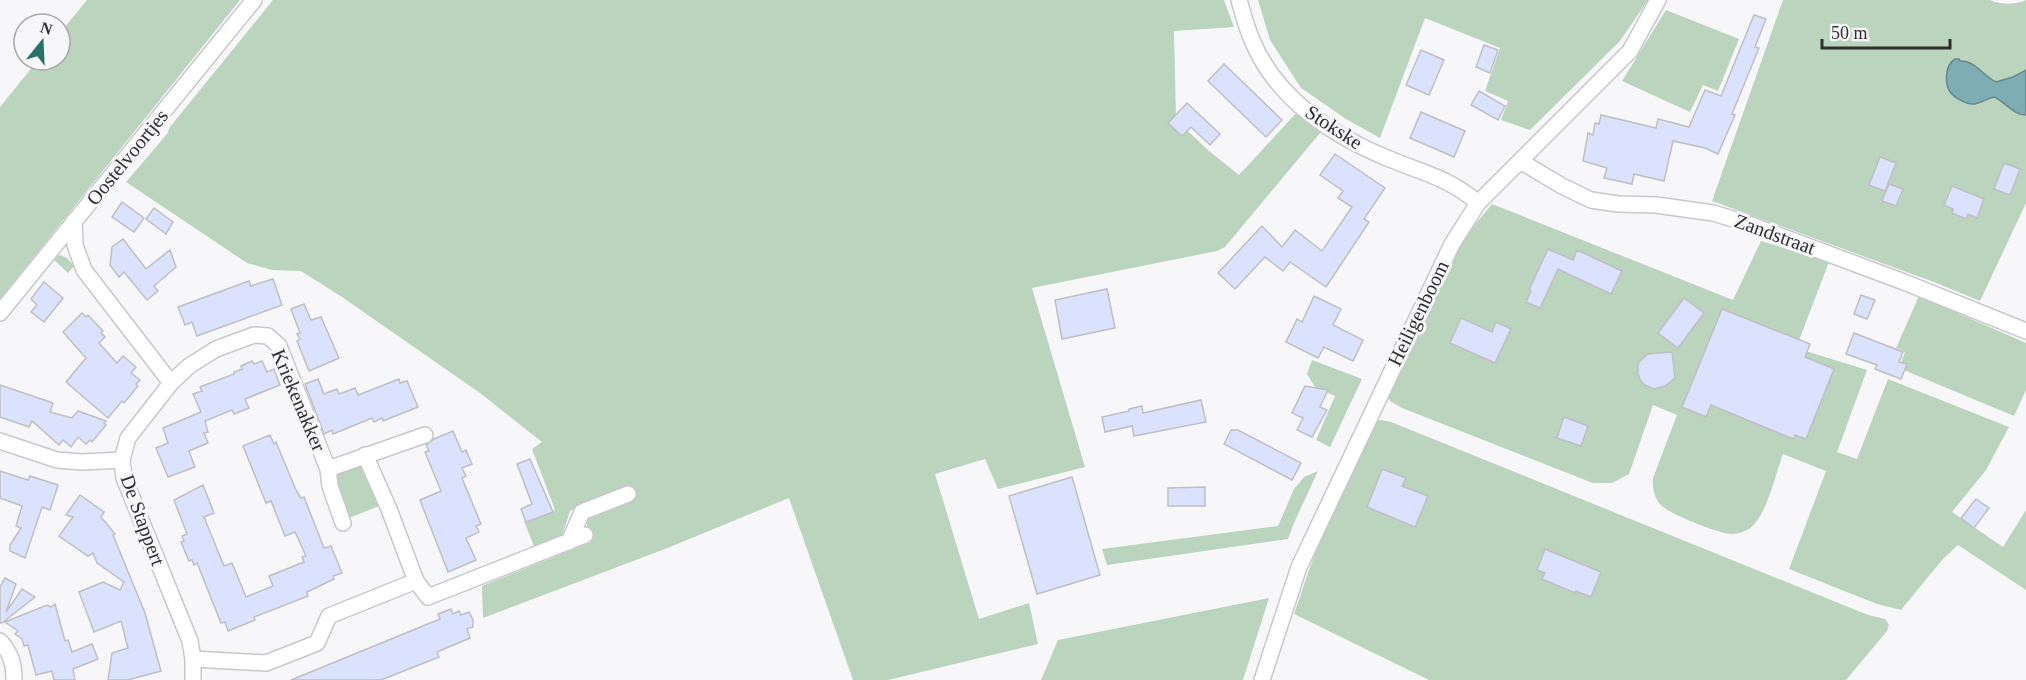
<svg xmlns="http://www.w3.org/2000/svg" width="2026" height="680" viewBox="0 0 2026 680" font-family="Georgia,serif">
<rect width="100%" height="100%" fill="#f7f7fa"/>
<g fill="#bad4bd">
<path d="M87 0H240L0 299V107L38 60H60V33Z"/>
<path d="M273 0H1224L1234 27 1174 31 1176 120 1209 151 1239 175 1299 110 1325 127 1225 247 1217 251 1032 288 1085 467 998 489 985 459 935 474 979 619 1029 603 1038 644 888 680H853L789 498 670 547 483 618 482 586 591 542 586 520 626 504 614 492 570 511 561 539 535 549 524 521 555 510 532 449 542 442 480 393 342 297 301 271 272 270 247 263 126 182 167 134 170 127Z"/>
<path d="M1258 0H1648L1620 41 1530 130 1501 120 1508 101 1485 91 1500 48 1425 18 1380 138 1346 119 1301 88 1270 40Z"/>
<path d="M1783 0H1990C2000 5 2016 5 2026 0V70L2013 77 1996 82 1988 78 1976 66 1949 65 1947 75 1977 105 1994 97C2006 102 2013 115 2026 115V203L1980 301 1934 282 1712 201Z"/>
<path d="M1666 10 1739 39 1718 91 1703 85 1690 112 1622 81Z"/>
<path d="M1492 204 1733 300 1761 241 1829 262 1796 348 1867 370 1837 452 1857 459 1888 379 2009 427 1986 470 1952 512 2003 547 2026 510V590L1958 545 1942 560 1901 610 1877 604 1789 569 1826 471 1783 454C1775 475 1767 516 1749 529 1743 532 1738 534 1731 534 1720 534 1666 513 1660 504 1654 496 1652 487 1653 478L1677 415 1653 405 1629 474 1612 483H1593L1402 408 1390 401 1387 394 1455 249Z"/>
<path d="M60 255 67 258 74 266 68 273 52 258Z"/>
<path d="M1919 296 2026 343V390L2014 416 1899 368 1905 352 1896 348Z"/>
<path d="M1312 360 1362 379 1330 447 1316 440 1335 396 1315 387 1307 374Z"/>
<path d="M1381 420 1391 422 1868 615 1885 619 1889 625 1887 631 1846 680H1429L1294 614 1319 541 1372 422Z"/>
<path d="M356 464 364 467 379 506 349 518 334 484 336 473Z"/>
<path d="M1318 471 1294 523 1288 539 1107 565 1102 549 1278 526 1294 489 1304 477Z"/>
<path d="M1269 598 1243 680H1041L1058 640Z"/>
</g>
<path fill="#7fadb4" stroke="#67878c" stroke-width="1.5" d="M1955 59H1959L1960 61C1975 60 1983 76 1996 82L2013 77 2026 70V115C2013 115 2006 102 1994 97 1984 99 1978 107 1967 103 1963 102 1954 97 1951 93 1944 84 1945 65 1955 59Z"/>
<g fill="#dbe2fe" stroke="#bebfc2" stroke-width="1.5">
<path d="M1754 15 1766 19 1755 47 1759 48 1732 114 1735 115 1718 154 1705 148 1673 141 1664 181 1634 174 1632 184 1604 178 1607 168 1583 161 1588 133 1593 135 1595 123 1599 124 1601 115 1656 128 1658 119 1689 127 1705 90 1721 96Z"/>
<path d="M1484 45 1498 50 1490 73 1476 67Z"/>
<path d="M1421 50 1444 60 1429 95 1406 85Z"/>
<path d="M1224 64 1282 120 1266 137 1208 81Z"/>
<path d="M1479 91 1505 106 1498 120 1471 105Z"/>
<path d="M1187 103 1220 134 1210 145 1191 127 1182 136 1168 123Z"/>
<path d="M1421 112 1465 131 1454 157 1410 138Z"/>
<path d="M1335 154 1385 188 1364 219 1369 222 1326 287 1290 262 1283 271 1265 257 1235 289 1218 273 1262 226 1282 247 1295 230 1322 251 1352 207 1338 198 1343 191 1320 175Z"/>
<path d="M1880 157 1896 163 1885 191 1869 185Z"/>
<path d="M2004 163 2020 169 2010 195 1994 189Z"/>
<path d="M1889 184 1903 189 1896 206 1882 201Z"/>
<path d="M1952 186 1984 199 1977 218 1968 214 1966 219 1952 213 1953 209 1944 205Z"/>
<path d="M122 202 144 218 134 232 112 217Z"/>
<path d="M154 208 173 222 166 234 146 219Z"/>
<path d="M123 239 146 269 170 250 176 267 154 286 158 291 147 300 124 272 119 277 110 265 112 247Z"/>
<path d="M1548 249 1573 260 1577 250 1622 271 1611 294 1558 269 1540 308 1526 302 1531 291 1529 290Z"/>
<path d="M273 279 282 305 197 336 192 322 185 325 178 307 249 281 251 286Z"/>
<path d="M44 282 63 298 44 322 31 312 37 305 31 299Z"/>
<path d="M1107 289 1115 328 1062 339 1055 300Z"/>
<path d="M1861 295 1875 300 1867 319 1854 314Z"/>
<path d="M1314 296 1341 309 1333 325 1363 340 1353 361 1324 347 1318 358 1286 342 1297 319 1302 322Z"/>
<path d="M1684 298 1704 313 1678 348 1658 333Z"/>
<path d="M304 304 311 320 321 317 339 358 309 371 297 341 300 339 297 334 300 333 291 309Z"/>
<path d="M1722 309 1810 344 1805 357 1834 369 1806 439 1795 435 1793 439 1711 405 1706 417 1682 407Z"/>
<path d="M82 313 86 317 88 315 103 331 101 333 105 337 99 343 117 363 123 356 136 367 131 373 140 380 136 384 138 386 124 403 122 401 108 418 66 382 86 358 63 332Z"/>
<path d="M1461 318 1492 332 1496 322 1511 329 1495 363 1450 343Z"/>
<path d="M1854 333 1903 352 1899 362 1907 364 1901 379 1875 369 1877 365 1846 354Z"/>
<path d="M1672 352 1675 378 1665 386 1654 389 1645 385 1641 381 1638 374V365L1640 361 1648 354Z"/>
<path d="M252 361 254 364 262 361 267 372 274 369 280 385 245 399 249 408 234 414 232 410 205 421 208 432 204 433 208 443 189 451 195 467 168 477 156 448 168 443 163 428 201 412 193 394 202 391 200 387 234 374V372L242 369 241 366Z"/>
<path d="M318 379 324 394 337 389 339 394 355 388 358 395 399 379 400 383 407 381 418 407 383 421 382 418 374 422 372 418 333 434 332 430 324 434 305 384Z"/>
<path d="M0 385 53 403 50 412 72 418 78 411 106 421 104 423 106 425 92 442 90 440 86 444 78 437 71 447 63 440 59 445 32 421 29 427 0 417Z"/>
<path d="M1305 386 1328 390 1320 407 1327 410 1312 437 1297 430 1303 418 1292 413Z"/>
<path d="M1201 400 1206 422 1134 436 1132 426 1105 432 1102 417 1129 411V409L1142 406 1143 413Z"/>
<path d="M1564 417 1588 426 1581 446 1557 438Z"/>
<path d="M1231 430H1238L1301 463 1292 480 1224 444Z"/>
<path d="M453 431 462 452 466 450 472 464 462 468 466 476 462 478 481 524 476 526 479 532 466 538 476 560 448 572 420 500 441 491 425 452 429 451 426 445 434 439Z"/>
<path d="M270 435 274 444 276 442 296 490 301 498 304 497 324 548 331 546 342 573 333 576 334 579 307 592 308 596 254 617 255 620 228 631 225 622 221 623 197 563 194 565 192 560 189 561 181 542 184 541 182 536 187 534 174 500 203 485 214 513 204 517 224 566 232 563 246 597 273 586 269 576 304 562 302 557 306 556 295 532 285 536 271 501 266 503 243 446Z"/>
<path d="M530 459 553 512 526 522 521 509 532 504 517 464Z"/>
<path d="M1382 469 1406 478 1402 486 1428 496 1415 527 1367 507Z"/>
<path d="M0 471 28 480 30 476 58 485 50 510 42 507 25 558 10 551V545L21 528 16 526 22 506 0 498Z"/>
<path d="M1072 477 1100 575 1037 594 1009 496Z"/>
<path d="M1205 487V506H1168V488Z"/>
<path d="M80 495 104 512 101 517 115 534 113 535 145 613 161 671 128 680H108L112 653 128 648 121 621 94 632 79 592 103 582 120 590 124 582 97 563 93 553 88 556 59 536 73 517 66 515Z"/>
<path d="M1976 499 1989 508 1974 528 1961 518Z"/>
<path d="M1545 549 1601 572 1591 597 1576 591 1575 593 1542 579 1545 573 1537 570Z"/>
<path d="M5 578 16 584 6 612 22 589 35 597 2 623H0V587Z"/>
<path d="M55 604 65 641 68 640 72 652 92 644 98 659 73 669 75 680H54L52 671 36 675 28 645 24 646 22 639 15 634 18 631 5 622 47 605 51 607Z"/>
<path d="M451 609 453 614 459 611 461 615 469 612 473 620V627L467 629 470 638 437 652 439 657 381 680H291L440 619 438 614Z"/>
</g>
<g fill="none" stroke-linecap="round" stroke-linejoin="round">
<defs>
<g id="minor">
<path d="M1239 0C1243 13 1246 27 1252 40 1276 99 1334 137 1392 160 1424 173 1451 179 1478 203"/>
<path d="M1520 161 1562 186 1591 200 1618 204 1656 205 1713 213 1743 222 1904 282 2026 331"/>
<path d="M74 221 75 245 84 270 171 383 128 438 122 460 124 478 190 641 193 659V680"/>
<path d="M0 313 254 0"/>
<path d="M171 383 189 366 216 349 254 335 268 336 279 346 328 469 330 486 343 523"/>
<path d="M0 441 57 460 82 462 122 460"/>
<path d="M365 455 389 509 416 581"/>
<path d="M328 469 425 435"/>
<path d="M569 542 582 512 628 494"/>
<path d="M0 641C11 653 14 664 14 680"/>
<path d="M193 659 266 663 317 643 329 616 416 581 428 597 585 535"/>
<path d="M1262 680 1299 567 1452 244 1478 203 1630 51 1658 0"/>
</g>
</defs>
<use href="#minor" stroke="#c7c8cb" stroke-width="18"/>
<use href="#minor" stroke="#fff" stroke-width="15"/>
</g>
<g text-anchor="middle" stroke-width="6" stroke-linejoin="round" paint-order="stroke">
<g font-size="20" fill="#2e2e2f" stroke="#f7f7fa">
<text transform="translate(1334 127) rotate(33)" y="7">Stokske</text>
<text transform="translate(127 157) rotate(-51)" y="7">Oostelvoortjes</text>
<text transform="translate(1775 234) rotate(20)" y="7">Zandstraat</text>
<text transform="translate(1418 313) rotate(-64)" y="7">Heiligenboom</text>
<text transform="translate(299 400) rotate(67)" y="7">Kriekenakker</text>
<text transform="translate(143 520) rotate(70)" y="7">De Stappert</text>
</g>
</g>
<g transform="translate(42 42) rotate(18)"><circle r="28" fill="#f7f7fa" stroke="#a7a7a9" stroke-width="1.5"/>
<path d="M0-4.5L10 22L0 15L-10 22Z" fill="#2a7168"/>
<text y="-9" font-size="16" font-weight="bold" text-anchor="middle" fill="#2e2e2f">N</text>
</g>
<path d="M1822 39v9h128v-9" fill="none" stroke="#2e2e2f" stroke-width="3"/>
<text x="1831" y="39" font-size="18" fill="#2e2e2f" stroke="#f7f7fa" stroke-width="4.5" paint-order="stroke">50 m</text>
</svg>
